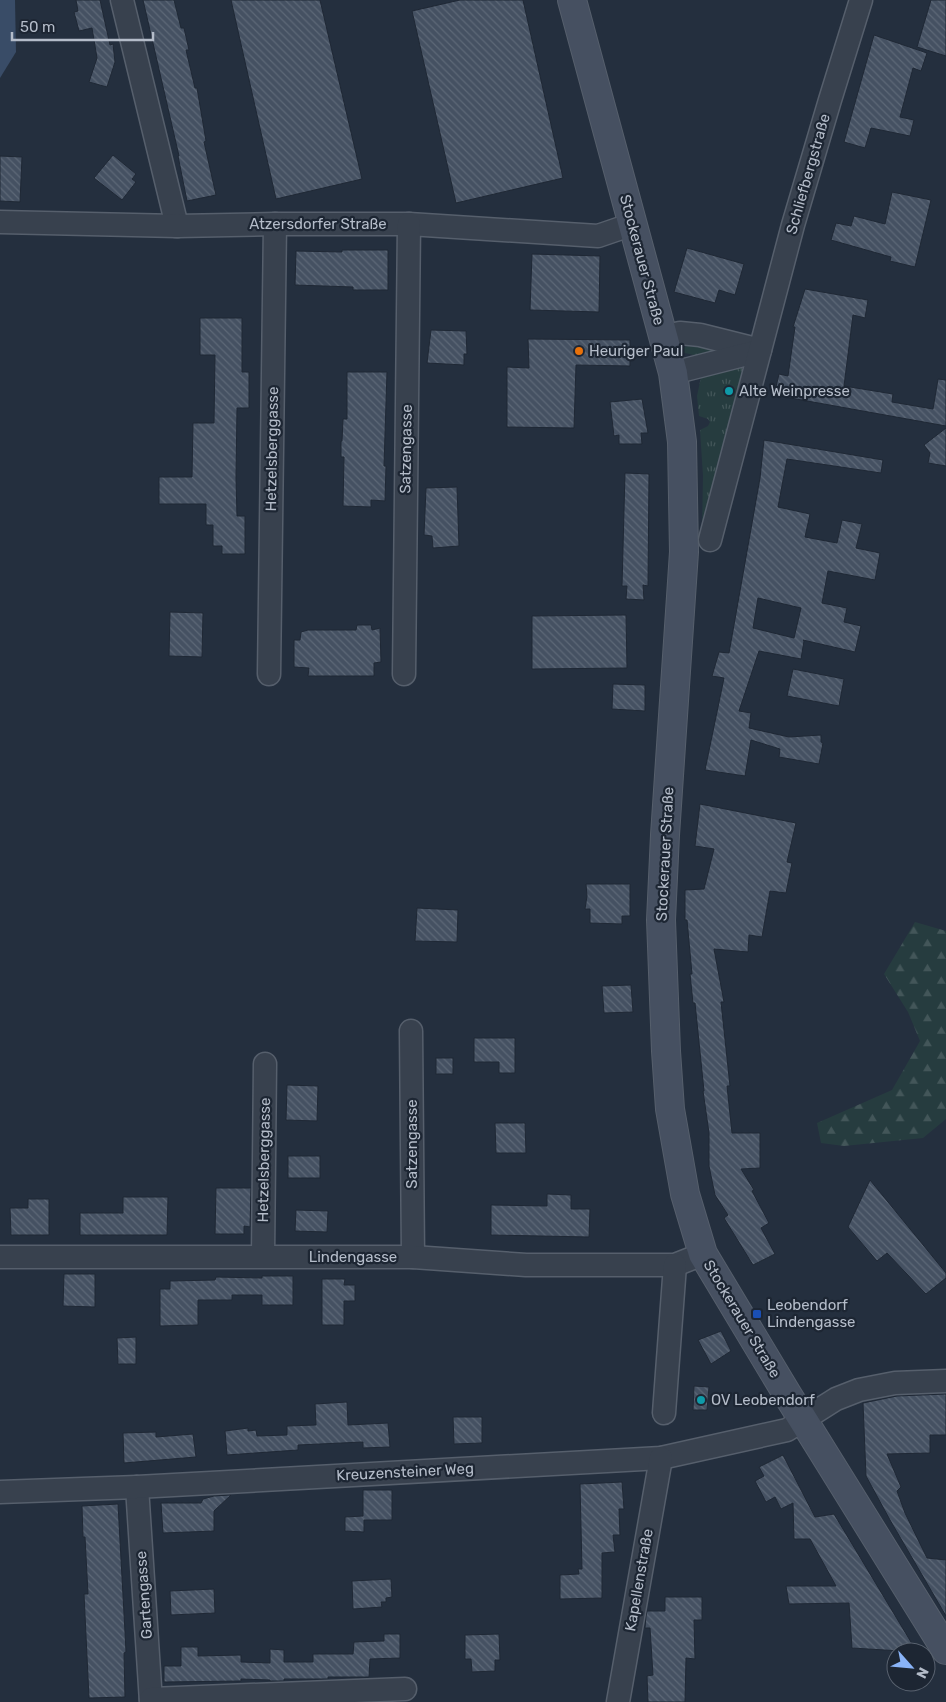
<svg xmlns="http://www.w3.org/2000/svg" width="946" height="1702" viewBox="0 0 946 1702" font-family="Rubik,sans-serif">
<defs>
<pattern id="grass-tufts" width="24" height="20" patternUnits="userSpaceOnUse" patternTransform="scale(1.25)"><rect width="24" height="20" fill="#263c3f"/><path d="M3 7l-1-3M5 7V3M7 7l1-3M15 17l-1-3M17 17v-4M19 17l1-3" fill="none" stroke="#435659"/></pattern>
<pattern id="forest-firs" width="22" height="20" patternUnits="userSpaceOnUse" patternTransform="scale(1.25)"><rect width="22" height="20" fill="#263c3f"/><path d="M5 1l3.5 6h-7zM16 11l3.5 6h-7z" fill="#435659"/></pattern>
<pattern id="building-back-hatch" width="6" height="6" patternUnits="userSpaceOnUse" patternTransform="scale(1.25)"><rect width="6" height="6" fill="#455162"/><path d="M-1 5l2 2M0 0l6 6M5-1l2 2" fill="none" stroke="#5d6877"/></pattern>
</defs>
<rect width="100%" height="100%" fill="#242f3e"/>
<g fill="url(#grass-tufts)">
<path d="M697 344 722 350 698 356 681 352 680 348Z"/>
<path d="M739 364 745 366 702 530 703 476 700 430 708 426 710 422 708 419 699 416 697 396 701 377Z"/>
</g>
<path fill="url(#forest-firs)" d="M915 922 946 931V1119L923 1138 844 1146 821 1143 817 1123 892 1090 920 1041 908 1012 884 974Z"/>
<path fill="#394c67" d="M0 0H15L16 52 0 78Z"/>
<g fill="url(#building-back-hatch)" stroke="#1f2835" fill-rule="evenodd">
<path d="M76 0H100L110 45 113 44 115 62 107 87 89 82 97 58 92 28 79 31 74 12 78 11Z"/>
<path d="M143 0H174L181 28H184L189 50H186L195 88H197L206 141 204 142 216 195 187 201 178 156H179Z"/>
<path d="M231 0H320L362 179 276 199Z"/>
<path d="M460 0H523L563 178 456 203 412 11Z"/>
<path d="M931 0H946V56L917 47Z"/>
<path d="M874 35 927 53 921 71 913 68 900 117 914 120 910 136 871 128 865 148 844 142Z"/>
<path d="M113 155 136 174 132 179 136 182 122 200 94 178Z"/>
<path d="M0 156 22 157 20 202 0 201Z"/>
<path d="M892 192 931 200 915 267 890 261 891 257 831 240 836 223 851 226 854 216 885 224Z"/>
<path d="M687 248 744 264 735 295 719 290 715 303 674 292Z"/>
<path d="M342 250H388V290H353V287L295 285 296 251 342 252Z"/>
<path d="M532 254 600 256 599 312 530 310Z"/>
<path d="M805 289 868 300 865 318 853 315 844 386 893 394 892 402 933 409 938 379 946 380V426L774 395 779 374 788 376 795 327H793Z"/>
<path d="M200 318H242V372H249V408H237L236 477 237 516H245V554H222V546H213V525H206V504H159V477H192L193 423H214L215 355H200Z"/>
<path d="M431 330 466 331 467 354H464V365L427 363Z"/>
<path d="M528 339 630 340V366L576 365 574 428 507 427V367L529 368Z"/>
<path d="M347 372H387L384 466H386L385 501 371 500V507L343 506 344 457H341V441H342L343 419H347Z"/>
<path d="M642 399 648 433H641L642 444H619V435L614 436 610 402Z"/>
<path d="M946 428V466L928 463 930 453 924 445Z"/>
<path d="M764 440 883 460 881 473 787 459 778 507 810 514 805 537 837 543 842 520 862 524 856 548 880 553 875 580 828 571 822 603 847 608 844 622 861 626 855 652 803 640 804 641 801 659 759 651 739 711 751 713 749 728 789 737 821 735V742L823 743 819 764 779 757 780 749 751 740 745 776 705 770 724 678 712 676 719 652 729 653 760 478ZM758 598 801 608 794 638 753 628Z"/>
<path d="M625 473 649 474 648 586 643 585 644 600 626 599 627 586H622Z"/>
<path d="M457 487 459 546 433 548 432 536 424 535 426 488Z"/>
<path d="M170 612 203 613 202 657 169 656Z"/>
<path d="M626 615 627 668 532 669V616Z"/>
<path d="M357 625H371L372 630 380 628 381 662 374 663V676H308L309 668 294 667V640H300L301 632 308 630H356Z"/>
<path d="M793 669 844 679 839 706 787 696Z"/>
<path d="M613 684 645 685V711L612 709Z"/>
<path d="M700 804 796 823 787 862 792 863 786 893 770 891 762 937 749 935 748 952 714 949 724 1002H721L730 1086H727L732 1133H760V1168L741 1169 754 1190 752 1191 769 1223 761 1228 775 1254 753 1265 724 1218 728 1215 715 1195 709 1166V1133L703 1091H704L695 1003H693L690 974H692L687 920H685V890L704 889 714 849 695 846Z"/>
<path d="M586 884H630V916H622V924L590 923V909H585L587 896Z"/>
<path d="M417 908 458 910 457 942 415 941Z"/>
<path d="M631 985 633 1012 604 1013 602 986Z"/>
<path d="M474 1038H515V1073H499V1062H474Z"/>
<rect x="436" y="1058" width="17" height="16"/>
<path d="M287 1085 318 1086 317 1121 286 1120Z"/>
<path d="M495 1123H525L526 1153H496Z"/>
<rect x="288" y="1156" width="32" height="22"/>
<path d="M870 1180 946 1273V1278L926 1294 887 1253 877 1261 848 1227Z"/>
<path d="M216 1188H251L250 1227 244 1226V1234H215Z"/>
<path d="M547 1194 571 1195V1209H590L589 1237 491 1235V1205L547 1206Z"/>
<path d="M123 1197H168L167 1235H80V1213H123Z"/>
<path d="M28 1199H49V1235H11L10 1208H28Z"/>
<path d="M296 1210 328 1211 327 1232 295 1231Z"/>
<path d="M64 1274H95V1307L63 1306Z"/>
<path d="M262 1276H293V1305H262V1295H232V1300H198V1325L160 1326V1289H170V1281L215 1280 216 1277 262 1278Z"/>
<path d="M322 1279H345L344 1285H355V1301H344V1325H322Z"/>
<path d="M721 1331 731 1351 711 1364 698 1340Z"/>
<path d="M136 1337V1364H118L117 1338Z"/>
<path d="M694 1386 709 1387 707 1410H693Z"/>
<path d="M946 1394V1435H930V1453L887 1454 901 1487 897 1491 905 1513 927 1558 946 1560V1616L890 1520 866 1476 863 1403 897 1396Z"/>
<path d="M347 1402 348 1425 388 1423 390 1447 363 1448V1442L298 1445V1450L227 1455 225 1431 248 1428V1431L256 1430 257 1436 287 1435V1426L316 1425 315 1404Z"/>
<path d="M453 1417H482V1443L454 1444Z"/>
<path d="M156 1432V1437L193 1434 196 1457 124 1463 123 1433Z"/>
<path d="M783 1455 815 1517 834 1514 917 1652 852 1648 849 1603 789 1604 786 1586H836L810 1539H794L793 1503 781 1509 775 1497 766 1502 755 1481 764 1476 759 1467Z"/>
<path d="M622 1482 624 1509H619L620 1535H613L615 1552 602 1553V1598L560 1599V1575L579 1574 578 1569H582L580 1484Z"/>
<path d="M363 1490H392V1520H364V1532L345 1531V1517L363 1516Z"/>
<path d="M231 1495 214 1511V1531L163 1533 161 1503H201L203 1499 214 1496Z"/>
<path d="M118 1504 125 1632 126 1652 124 1653 125 1697 89 1698 84 1594H88L85 1537H83L82 1506Z"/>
<path d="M391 1579 392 1597 386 1598V1602H381L382 1607 353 1609 352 1581Z"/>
<path d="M214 1589 215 1613 171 1615 170 1591Z"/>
<path d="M665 1597H702V1620H694L695 1659 686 1658 685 1702H648L647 1676 653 1675 650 1628H645L646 1616 647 1611H665Z"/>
<path d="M384 1634H400V1658L370 1659 369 1677H328V1679H284V1681H270V1680L241 1679V1681L164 1682V1666H181V1647H198V1656L241 1655V1662L270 1663V1649L284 1650V1662H313V1654H353L354 1642 384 1641Z"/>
<path d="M499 1634 500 1660H495V1671L472 1672 471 1659H465V1635Z"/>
</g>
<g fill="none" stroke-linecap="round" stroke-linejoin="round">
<defs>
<g id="street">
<path d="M122 0 177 226"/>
<path d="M0 222 177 226 275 224H409L598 236 633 224"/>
<path d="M663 337 680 333 700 335 760 350"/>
<path d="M673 373 759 351"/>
<path d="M710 540 793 225 830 100 861 0"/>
<path d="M269 674 275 224"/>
<path d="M404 674 409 224"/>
<path d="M411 1031 413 1257"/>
<path d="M263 1256 265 1064"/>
<path d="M0 1257H413L526 1265H675L703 1254"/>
<path d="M664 1413 675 1265"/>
<path d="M137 1487 151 1702"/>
<path d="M0 1492 137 1487 661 1458 787 1430 836 1399 859 1390 895 1383 946 1381"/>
<path d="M151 1699 405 1689"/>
<path d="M618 1702 661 1458"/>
</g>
<path id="secondary" d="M572 0 673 373 682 442 684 552 665 835 661 920 666 1051 670 1109 685 1194 703 1254 787 1394 946 1650"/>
</defs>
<use href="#street" stroke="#565f6c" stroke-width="25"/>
<use href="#secondary" stroke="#565f6c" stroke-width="30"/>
<use href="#street" stroke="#38414e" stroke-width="22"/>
<use href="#secondary" stroke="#465061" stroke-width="28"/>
</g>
<circle fill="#e8710a" stroke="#1d2633" stroke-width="2" cx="579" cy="351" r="5"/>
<g fill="#0f9aa8" stroke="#1d2633" stroke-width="2">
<circle cx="729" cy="391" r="5"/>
<circle cx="701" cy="1400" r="5"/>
</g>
<rect fill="#1a4fb4" stroke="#1d2633" stroke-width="2" x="752" y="1309" width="10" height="10" rx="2.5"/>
<g text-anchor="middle" stroke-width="4.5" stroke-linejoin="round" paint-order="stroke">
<g font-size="15" fill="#b4bcc9" stroke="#1d2633">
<text transform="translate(808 174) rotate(-74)" y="5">Schliefbergstraße</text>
<text x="318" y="229">Atzersdorfer Straße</text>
<text transform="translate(642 260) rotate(75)" y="5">Stockerauer Straße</text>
<text transform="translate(272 449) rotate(-89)" y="5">Hetzelsberggasse</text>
<text transform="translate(406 449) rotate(-89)" y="5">Satzengasse</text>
<text transform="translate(665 854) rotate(-87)" y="5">Stockerauer Straße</text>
<text transform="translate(412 1144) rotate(-90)" y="5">Satzengasse</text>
<text transform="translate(264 1160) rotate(-89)" y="5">Hetzelsberggasse</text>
<text x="353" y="1262">Lindengasse</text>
<text transform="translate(742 1319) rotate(59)" y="5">Stockerauer Straße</text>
<text transform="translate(405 1472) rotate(-3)" y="5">Kreuzensteiner Weg</text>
<text transform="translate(639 1580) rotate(-80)" y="5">Kapellenstraße</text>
<text transform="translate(144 1595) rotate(-94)" y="5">Gartengasse</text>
</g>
<g font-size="15" fill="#b4bcc9" stroke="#1d2633" text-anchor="start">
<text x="589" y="356">Heuriger Paul</text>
<text x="739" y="396">Alte Weinpresse</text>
<text x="767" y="1310">Leobendorf<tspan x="767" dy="17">Lindengasse</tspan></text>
<text x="711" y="1405">OV Leobendorf</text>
</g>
</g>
<g transform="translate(911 1667) rotate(117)"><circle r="24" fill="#1d2633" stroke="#59626f"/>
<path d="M0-4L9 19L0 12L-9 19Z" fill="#8ab4f8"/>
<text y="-8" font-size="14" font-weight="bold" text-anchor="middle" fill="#b4bcc9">N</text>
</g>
<path d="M12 32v8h141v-8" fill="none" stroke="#b4bcc9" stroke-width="2.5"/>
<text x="20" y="32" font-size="15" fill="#b4bcc9" stroke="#1d2633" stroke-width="4" paint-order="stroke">50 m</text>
</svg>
